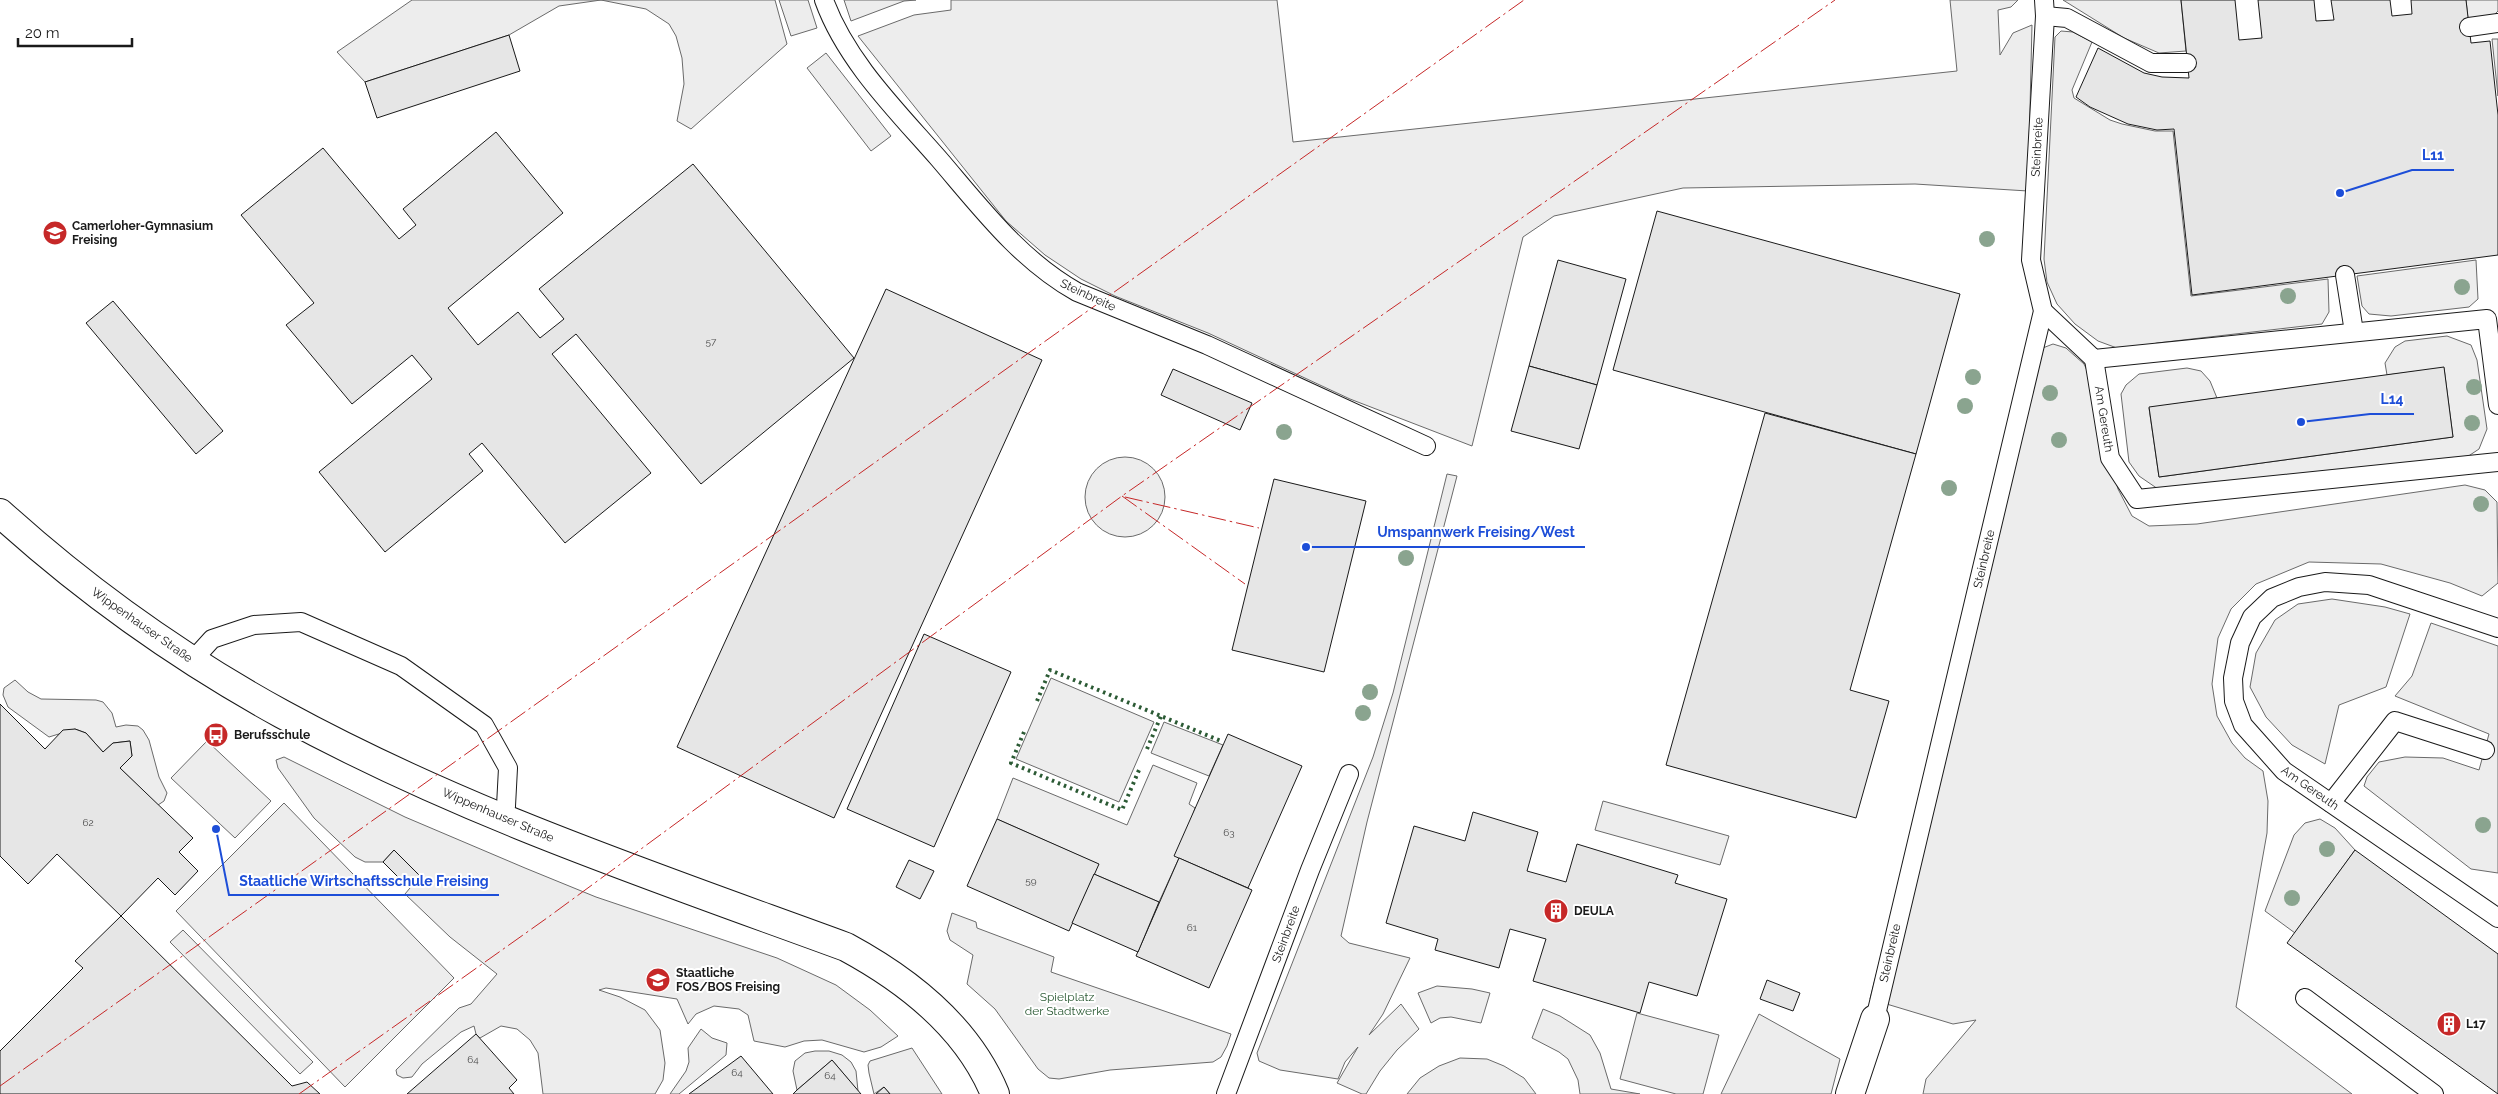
<svg xmlns="http://www.w3.org/2000/svg" width="2498" height="1094" viewBox="0 0 2498 1094" font-family="Raleway,sans-serif">
<rect width="100%" height="100%" fill="#fff"/>
<g fill="#ededed" stroke="#6a6a6a">
<path d="M412 0H775L787 44 691 129 677 121 684 84 682 58 676 36 669 24 646 9 601 0 559 6 509 35 365 82 337 52Z"/>
<path d="M779 0H808L817 28 791 36Z"/>
<path d="M844 0H916L904 1 851 21Z"/>
<path d="M951 0H1277L1293 142 1957 71 1950 0H2018L2011 7 1998 10 2000 55 2013 33 2032 25 2028 191 1915 184 1683 188 1554 216 1523 237 1472 446 1350 399 1208 333 1115 296 1081 279 1045 255 1006 221 858 36 914 15 951 10Z"/>
<path d="M2063 0H2181L2186 51 2159 53 2124 38Z"/>
<path d="M2466 0H2498V11L2494 15 2468 19Z"/>
<path d="M2061 31 2073 32 2092 42 2072 90 2074 98 2110 120 2122 124 2155 131H2173L2191 296 2328 279 2329 312 2322 324 2157 343 2125 351 2098 341 2075 324 2057 304 2047 282 2044 259 2055 37Z"/>
<path d="M2492 39H2498V96Z"/>
<path d="M826 53 891 136 871 151 807 68Z"/>
<path d="M2476 260 2478 299 2469 307 2391 316 2369 314 2362 306 2357 276Z"/>
<path d="M2447 336 2471 345 2477 360 2487 429 2479 449 2467 457 2158 489 2139 476 2129 462 2121 394 2126 385 2139 374 2187 368 2201 371 2210 381 2217 398 2149 408 2159 477 2453 437 2444 368 2387 375 2385 363 2395 347 2405 341Z"/>
<path d="M2053 344 2066 348 2084 364 2094 385 2100 423 2118 489 2132 516 2149 526 2197 524 2465 485 2485 490 2497 502 2498 583 2482 596 2450 583 2381 564 2309 562 2256 584 2231 609 2218 638 2212 684 2217 716 2232 743 2245 758 2263 771 2268 801 2267 833 2236 1007 2352 1094H1923L1926 1079 1976 1020 1953 1024 1870 999 2035 351Z"/>
<circle cx="1125" cy="497" r="40"/>
<path d="M1447 474 1457 476 1367 822 1341 936 1349 943 1410 958 1383 1014 1369 1035 1401 1004 1419 1029 1397 1050 1380 1071 1366 1094H1362L1337 1083 1358 1047 1345 1062 1338 1079 1280 1070 1259 1061 1257 1053 1373 757 1393 693Z"/>
<path d="M2332 599 2385 607 2410 614 2386 687 2339 705 2325 764 2292 745 2266 717 2250 687 2256 653 2275 620 2298 604Z"/>
<path d="M2431 623 2498 646V873L2471 869 2364 786 2367 777 2379 762 2405 757 2443 758 2479 770 2489 734 2395 696 2412 676Z"/>
<path d="M1051 678 1154 722 1119 802 1016 759Z"/>
<path d="M15 680 28 692 41 699 96 700 103 702 112 713 116 727 126 725 138 726 143 730 149 740 159 777 167 793 164 801 158 805 120 768 132 756 130 741 113 743 103 752 86 733 75 729 49 737 8 707 3 695 4 688Z"/>
<path d="M1164 722 1223 745 1209 776 1151 753Z"/>
<path d="M207 741 271 801 235 838 171 778Z"/>
<path d="M284 757 405 817 525 868 596 897 777 958 836 985 870 1010 898 1036 881 1047 864 1052 822 1040 804 1041 785 1047 754 1041 748 1015 739 1009 714 1006 696 1014 688 1024 677 999 606 988 599 990 620 997 645 1010 660 1030 665 1063 663 1080 655 1094H543L538 1053 530 1040 517 1029 501 1026 480 1038 476 1034 474 1026 461 1032 422 1064 412 1077 403 1078 397 1075 396 1070 459 1008 471 1004 497 974 450 937 405 894 420 876 394 850 383 862H365L355 857 314 818 278 768 276 760Z"/>
<path d="M1153 765 1197 783 1189 804 1195 808 1179 858 1159 902 1094 874 1098 864 997 819 1013 778 1127 825Z"/>
<path d="M1603 801 1729 836 1720 865 1595 830Z"/>
<path d="M284 803 454 978 345 1087 176 911Z"/>
<path d="M2320 819 2335 828 2355 850 2295 933 2265 911 2294 835 2305 823Z"/>
<path d="M952 913 976 922 977 928 1054 957 1051 972 1231 1034 1227 1046 1221 1057 1213 1062 1110 1070 1059 1079 1049 1078 1038 1069 995 1009 967 984 973 955 950 940 947 931Z"/>
<path d="M183 930 313 1062 300 1074 170 942Z"/>
<path d="M1437 986 1472 989 1490 993 1481 1023 1451 1017 1440 1018 1431 1023 1418 993Z"/>
<path d="M1543 1009 1560 1016 1590 1035 1600 1053 1611 1089 1640 1094H1580L1578 1080 1568 1059 1559 1052 1532 1038Z"/>
<path d="M1637 1013 1719 1035 1703 1094H1676L1620 1079Z"/>
<path d="M1759 1014 1840 1059 1831 1094H1721Z"/>
<path d="M701 1029 712 1038 727 1043 726 1055 679 1094H670L686 1071 689 1062 688 1048Z"/>
<path d="M912 1048 942 1094H890L884 1087 874 1094 869 1073 868 1065 870 1061Z"/>
<path d="M815 1051H829L842 1055 851 1062 856 1071 858 1091 832 1060 797 1090 793 1071 795 1061 805 1053Z"/>
<path d="M1460 1058 1487 1059 1504 1066 1524 1078 1536 1094H1407L1420 1078 1439 1066Z"/>
</g>
<g fill="#e6e6e6" stroke="#1a1a1a">
<path d="M2181 0H2235L2239 40 2262 38 2258 0H2314L2316 21 2334 20 2331 0H2390L2392 16 2412 14 2411 0H2466L2471 43 2490 41 2498 115V255L2192 295 2174 129 2157 130 2128 124 2090 107 2076 97 2098 48 2144 73 2162 77 2189 78Z"/>
<path d="M509 35 520 71 377 118 365 82Z"/>
<path d="M496 132 563 213 448 308 478 345 518 312 540 338 564 319 539 289 693 164 854 358 701 484 576 334 552 354 651 473 565 543 482 443 469 454 483 471 385 552 319 472 432 379 412 355 352 404 286 325 314 303 241 215 323 148 399 239 416 225 403 209Z"/>
<path d="M1657 211 1960 294 1916 454 1613 370Z"/>
<path d="M1558 260 1626 279 1597 385 1529 366Z"/>
<path d="M886 289 1042 360 834 818 677 747Z"/>
<path d="M113 301 223 431 196 454 86 323Z"/>
<path d="M1529 366 1597 385 1579 449 1511 431Z"/>
<path d="M2444 367 2453 437 2159 477 2149 407Z"/>
<path d="M1173 369 1252 403 1240 430 1161 395Z"/>
<path d="M1765 413 1916 454 1850 690 1889 701 1856 818 1666 765Z"/>
<path d="M1274 479 1366 501 1324 672 1232 650Z"/>
<path d="M924 634 1011 672 934 847 847 809Z"/>
<path d="M0 704 45 749 63 730 75 729 86 733 103 752 113 743 130 741 132 756 120 768 193 838 179 852 198 871 175 895 158 878 121 916 57 854 28 884 0 856Z"/>
<path d="M1228 734 1302 766 1248 888 1174 856Z"/>
<path d="M1473 812 1538 832 1527 871 1566 882 1577 844 1678 875 1675 883 1727 899 1697 996 1649 982 1640 1013 1533 981 1546 939 1510 929 1499 968 1435 950 1438 939 1386 923 1414 826 1465 841Z"/>
<path d="M997 819 1099 864 1069 931 967 886Z"/>
<path d="M394 850 420 876 409 888 383 862Z"/>
<path d="M2355 850 2498 954V1094L2287 943Z"/>
<path d="M1179 858 1252 890 1209 988 1136 956Z"/>
<path d="M909 860 934 871 920 899 896 887Z"/>
<path d="M1094 874 1159 902 1138 952 1072 923Z"/>
<path d="M121 916 292 1086 307 1082 320 1094H0V1051L83 968 75 961Z"/>
<path d="M1767 980 1800 993 1793 1011 1760 999Z"/>
<path d="M476 1034 517 1080 509 1088 514 1094H407Z"/>
<path d="M741 1056 773 1094H689Z"/>
<path d="M832 1060 861 1094H793L797 1090Z"/>
<path d="M884 1087 890 1094H876Z"/>
</g>
<g fill="none" stroke-linecap="round" stroke-linejoin="round">
<defs>
<g id="service">
<path d="M824 0C846 61 897 111 939 159 981 208 1020 260 1077 292L1207 345 1426 446"/>
<path d="M2045 16 2067 18 2151 63H2187"/>
<path d="M2469 27 2498 23"/>
<path d="M2345 275 2354 332"/>
<path d="M2043 311 2094 359 2487 319 2498 405"/>
<path d="M2094 359 2110 458 2137 499 2498 462"/>
<path d="M2498 628 2369 585 2325 582 2299 587 2272 598 2252 617 2240 643 2233 678 2234 701 2243 725 2284 771 2498 918"/>
<path d="M193 660 212 639 254 625 301 622 401 666 484 725 508 768 506 806 502 819"/>
<path d="M2331 803 2395 721 2485 750"/>
<path d="M2305 998 2434 1094"/>
<path d="M1875 1019 2043 311 2031 260 2045 16 2044 0"/>
<path d="M1226 1094 1310 870 1349 774"/>
</g>
<path id="minor" d="M1850 1094 1875 1019"/>
<path id="tertiary" d="M0 513C86 591 180 658 282 714 461 812 655 877 846 947 907 980 968 1028 995 1094"/>
</defs>
<use href="#service" stroke="#1a1a1a" stroke-width="20"/>
<use href="#minor" stroke="#1a1a1a" stroke-width="30"/>
<use href="#tertiary" stroke="#1a1a1a" stroke-width="30"/>
<use href="#service" stroke="#fff" stroke-width="18"/>
<use href="#minor" stroke="#fff" stroke-width="28"/>
<use href="#tertiary" stroke="#fff" stroke-width="28"/>
<g stroke="#2b5a34" stroke-width="4" stroke-dasharray="2.5 4" stroke-linecap="butt">
<path d="M1037 701 1050 670 1221 741"/>
<path d="M1024 732 1011 763 1122 810 1139 770"/>
<path d="M1147 749 1161 716"/>
</g>
<g stroke="#c62828" stroke-width="1" stroke-dasharray="18 4 2.5 4" stroke-linecap="butt">
<path d="M1122 496 1245 584"/>
<path d="M1125 497 1259 528"/>
<path d="M0 1086 1524 0"/>
<path d="M299 1094 547 918 1122 496 1835 0"/>
</g>
</g>
<g fill="#8aa48f">
<circle cx="1987" cy="239" r="8"/>
<circle cx="2462" cy="287" r="8"/>
<circle cx="2288" cy="296" r="8"/>
<circle cx="1973" cy="377" r="8"/>
<circle cx="2474" cy="387" r="8"/>
<circle cx="2050" cy="393" r="8"/>
<circle cx="1965" cy="406" r="8"/>
<circle cx="2472" cy="423" r="8"/>
<circle cx="1284" cy="432" r="8"/>
<circle cx="2059" cy="440" r="8"/>
<circle cx="1949" cy="488" r="8"/>
<circle cx="2481" cy="504" r="8"/>
<circle cx="1406" cy="558" r="8"/>
<circle cx="1370" cy="692" r="8"/>
<circle cx="1363" cy="713" r="8"/>
<circle cx="2483" cy="825" r="8"/>
<circle cx="2327" cy="849" r="8"/>
<circle cx="2292" cy="898" r="8"/>
</g>
<defs>
<symbol id="school-disc" viewBox="-11 -11 22 22"><circle r="9.5" fill="#c62828" stroke="#fff"/><path d="M0-5L7-2L0 1L-7-2ZM-4 1L0 2.5L4 1V4Q0 6-4 4Z" fill="#fff"/></symbol>
<symbol id="bus-disc" viewBox="-11 -11 22 22"><circle r="9.5" fill="#c62828" stroke="#fff"/><path d="M-5-6H5V4H4V6H2V4H-2V6H-4V4H-5ZM-3.5-4V0h7V-4ZM-3.5 1.2v1.5H-2V1.2ZM2 1.2v1.5H3.5V1.2Z" fill="#fff"/></symbol>
<symbol id="building-disc" viewBox="-11 -11 22 22"><circle r="9.5" fill="#c62828" stroke="#fff"/><path d="M-4-6H4V6H1V3H-1V6H-4ZM-2.5-4.3h1.7v1.8h-1.7ZM.8-4.3h1.7v1.8H.8ZM-2.5-1h1.7V.8h-1.7ZM.8-1h1.7V.8H.8Z" fill="#fff"/></symbol>
</defs>
<g fill-rule="evenodd">
<use href="#school-disc" x="41" y="219" width="28" height="28"/>
<use href="#bus-disc" x="202" y="721" width="28" height="28"/>
<use href="#building-disc" x="1542" y="897" width="28" height="28"/>
<use href="#school-disc" x="644" y="966" width="28" height="28"/>
<use href="#building-disc" x="2435" y="1010" width="28" height="28"/>
</g>
<g text-anchor="middle" stroke-width="4" stroke-linejoin="round" paint-order="stroke">
<g font-size="10" fill="#4d4d4d">
<text x="711" y="345">57</text>
<text x="88" y="826">62</text>
<text x="1229" y="836">63</text>
<text x="1031" y="884">59</text>
<text x="1192" y="931">61</text>
<text x="473" y="1063">64</text>
<text x="737" y="1076">64</text>
<text x="830" y="1079">64</text>
</g>
<g font-size="12" fill="#1a1a1a" stroke="#fff">
<text transform="translate(2037 147) rotate(-87)" y="4">Steinbreite</text>
<text transform="translate(1088 295) rotate(25)" y="4">Steinbreite</text>
<text transform="translate(2104 419) rotate(81)" y="4">Am Gereuth</text>
<text transform="translate(1984 559) rotate(-77)" y="4">Steinbreite</text>
<text transform="translate(142 625) rotate(35)" y="4">Wippenhauser Straße</text>
<text transform="translate(2310 788) rotate(35)" y="4">Am Gereuth</text>
<text transform="translate(498 815) rotate(23)" y="4">Wippenhauser Straße</text>
<text transform="translate(1286 934) rotate(-70)" y="4">Steinbreite</text>
<text transform="translate(1890 953) rotate(-77)" y="4">Steinbreite</text>
</g>
<g font-size="12" font-weight="bold" fill="#1a1a1a" stroke="#fff" text-anchor="start">
<text x="72" y="230">Camerloher-Gymnasium<tspan x="72" dy="14">Freising</tspan></text>
<text x="234" y="739">Berufsschule</text>
<text x="1574" y="915">DEULA</text>
<text x="676" y="977">Staatliche<tspan x="676" dy="14">FOS/BOS Freising</tspan></text>
<text x="2466" y="1028">L17</text>
</g>
<g font-size="12" fill="#2b5a34" stroke="#fff">
<text x="1067" y="1001">Spielplatz<tspan x="1067" dy="14">der Stadtwerke</tspan></text>
</g>
</g>
<path fill="none" stroke="#1d4ed8" stroke-width="2" d="M2340 193L2412 170H2454M2301 422L2370 414H2414M1306 547L1367 547H1585M216 829L229 895H499"/>
<g fill="#1d4ed8" stroke="#fff" stroke-width="2">
<circle cx="2340" cy="193" r="5"/>
<circle cx="2301" cy="422" r="5"/>
<circle cx="1306" cy="547" r="5"/>
<circle cx="216" cy="829" r="5"/>
</g>
<g font-size="14" text-anchor="middle" font-weight="bold" fill="#1d4ed8" stroke="#fff" stroke-width="4" stroke-linejoin="round" paint-order="stroke">
<text x="2433" y="160">L11</text>
<text x="2392" y="404">L14</text>
<text x="1476" y="537">Umspannwerk Freising/West</text>
<text x="364" y="886">Staatliche Wirtschaftsschule Freising</text>
</g>
<path d="M18 38v8h114v-8" fill="none" stroke="#1a1a1a" stroke-width="2.5"/>
<text x="25" y="38" font-size="15" fill="#1a1a1a" stroke="#ffffff" stroke-width="4" paint-order="stroke">20 m</text>
</svg>
